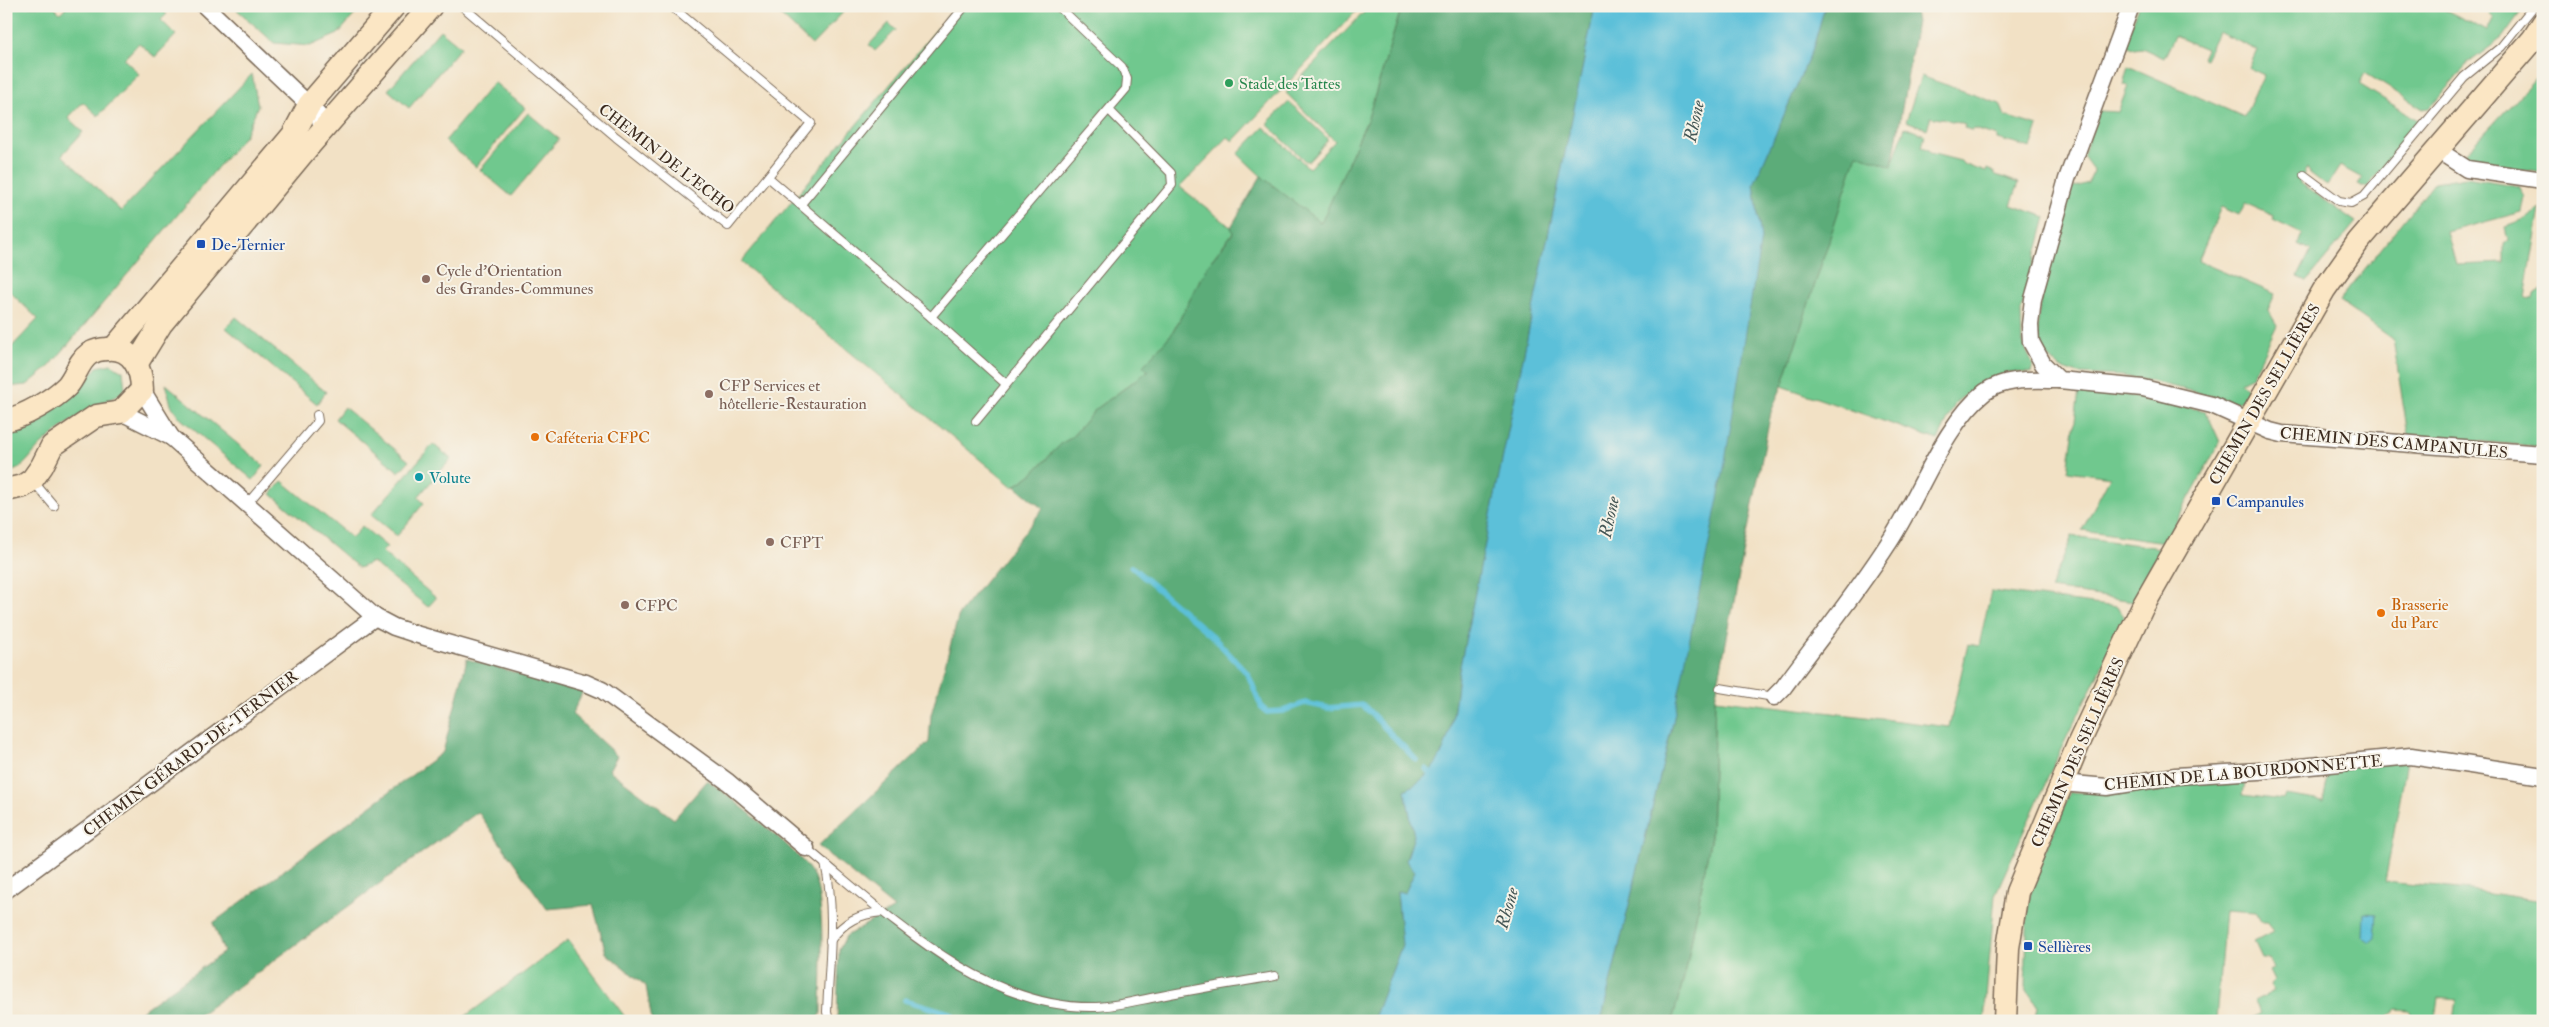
<svg xmlns="http://www.w3.org/2000/svg" width="2549" height="1027" viewBox="0 0 2549 1027" font-family="'IM FELL Double Pica',serif">
<rect width="100%" height="100%" fill="#f7f3e8"/>
<filter id="ink" filterUnits="userSpaceOnUse"><feTurbulence type="fractalNoise" baseFrequency=".02" numOctaves="2"/><feDisplacementMap in="SourceGraphic" scale="10" xChannelSelector="R" yChannelSelector="G"/><feConvolveMatrix kernelMatrix="1 2 1 2 8 2 1 2 1" color-interpolation-filters="sRGB"/></filter>
<filter id="wash" filterUnits="userSpaceOnUse"><feTurbulence type="fractalNoise" baseFrequency=".0096" numOctaves="4" result="noise"/><feDisplacementMap in="SourceGraphic" scale="20" xChannelSelector="R" yChannelSelector="G"/><feGaussianBlur stdDeviation="1.12" result="paint"/><feColorMatrix in="noise" values="0 0 0 0 0 0 0 0 0 0 0 0 0 0 0 0 0 1.4 0 .05"/><feComposite in="paint" operator="in"/></filter>
<g filter="url(#wash)">
<rect width="100%" height="100%" fill="#f2e1c5"/>
<g fill="#70c88e" stroke="#567956">
<path d="M6 6H53L60 13 67 6H158L167 14 161 20 176 35 155 57 139 43 124 59 139 74 98 116 83 102 68 118 83 132 62 155 121 211 252 74 258 106 245 135 49 367 27 385 6 387V353L38 319 6 288Z"/>
<path d="M233 6H362L338 34 310 46 274 43Z"/>
<path d="M771 6H849L812 45Z"/>
<path d="M956 6H1361L1233 141 1228 137 1180 187 1231 227 1233 232 1208 265 1173 332 1144 366 1149 370 1095 410 1071 438 1062 443 1032 474 1013 487 741 262Z"/>
<path d="M1370 6H1402L1368 118 1321 224 1261 176 1238 154 1264 127 1309 168 1335 141 1286 93Z"/>
<path d="M2139 6H2438L2487 31 2494 17 2489 13 2492 6H2525L2502 38 2467 64 2430 108 2423 109 2365 73 2359 84 2421 122 2367 187H2361L2358 184 2362 178 2340 166 2327 186 2310 173 2307 168 2299 182 2356 222 2307 281 2298 277 2311 250 2298 244 2302 234 2273 220 2274 216 2245 203 2239 215 2221 207 2198 261 2275 294 2268 310 2277 325 2253 376 2240 382 2247 389 2243 399 2238 402 2227 404 2211 396 2154 382 2123 376 2078 374 2060 368 2045 354 2038 338V317L2047 270 2072 188 2088 183 2094 171 2083 156 2099 111 2118 112 2128 86 2123 85 2128 66 2244 117 2264 75 2249 68 2257 50 2218 32 2205 59 2202 58 2206 49 2175 36 2164 58 2142 48 2134 49 2124 44Z"/>
<path d="M889 23 896 30 875 51 869 45Z"/>
<path d="M440 30 461 47 409 108 388 90Z"/>
<path d="M2543 71V173L2469 162 2461 158Z"/>
<path d="M1921 76 2000 104 2005 116 2038 126 2031 148 1997 139V136L1975 129 1972 130 1964 128 1965 125 1942 118 1939 119 1931 117 1927 129 1906 121Z"/>
<path d="M494 82 525 108 476 167 445 141Z"/>
<path d="M1289 102 1327 138V141L1309 161H1305L1268 125V122Z"/>
<path d="M528 113 559 139 511 196 480 170Z"/>
<path d="M1905 127 1925 135 1922 147 1928 149 1930 153 1961 161 1963 164 1986 172 1987 169 1994 172 1996 175 2019 183 2011 205 2046 217 2021 312 2022 341 2033 365 2031 373 2007 372 1979 385 1956 402 1938 440 1782 386 1857 153 1892 165Z"/>
<path d="M2466 177 2519 186 2525 196 2522 212 2447 232 2456 265 2504 263V243L2508 240 2505 227 2522 221 2540 209 2525 298 2533 299 2534 294 2543 290V447L2408 435 2393 339 2339 301 2435 182Z"/>
<path d="M236 317 326 392 317 404 226 328Z"/>
<path d="M111 364 123 371 125 389C116 399 106 399 95 406 77 416 57 431 41 445 30 455 23 472 6 472V437L86 381 97 367Z"/>
<path d="M166 384 264 466 253 480 180 418 171 405Z"/>
<path d="M2079 392 2117 393 2206 411 2220 442 2165 542 2082 530 2110 477 2068 471Z"/>
<path d="M344 407 409 461 399 472 335 419Z"/>
<path d="M433 444 451 459 418 497 424 503 397 536 371 515Z"/>
<path d="M282 481 352 538 362 526 387 547 382 552 436 598 428 607 372 562 359 568 271 494Z"/>
<path d="M2072 536 2161 548 2134 601 2050 589Z"/>
<path d="M1991 591 2117 607 2125 620 2060 751 1995 895 1984 1021H1672L1686 970 1711 836 1715 699 1949 727 1968 644 1979 646Z"/>
<path d="M2407 761 2385 882 2470 890 2543 901V1021H2453L2456 999 2438 997 2435 1019 2413 1017 2409 1011 2396 1010 2386 1019 2247 1021 2261 1013 2254 1001 2274 991 2270 985 2274 981 2269 971 2274 969 2269 959H2262L2254 942 2273 932 2267 922H2261L2256 912 2225 910 2216 1021H2035L2038 1007 2025 987 2028 902 2039 865 2070 792 2105 793 2158 789 2160 783 2246 775 2243 795 2283 800 2285 795 2323 801 2330 768Z"/>
<path d="M568 940 628 1021H459Z"/>
</g>
<g fill="#5cac79" stroke="#4c6b4c">
<path d="M1402 6H1595L1458 676C1453 720 1450 769 1405 790L1414 836 1406 860 1415 871 1405 893 1397 891 1402 945 1373 1021H837L839 950 846 936 894 908 818 846 929 742 931 715 959 614 1043 509 1015 486 1032 474 1062 443 1071 438 1095 410 1148 371 1143 366 1173 332 1208 265 1233 233 1231 227 1261 176 1321 223 1368 118Z"/>
<path d="M1825 6H1914L1917 22 1892 166 1857 154 1782 386 1771 412 1715 699 1711 836 1686 970 1672 1021H1601L1673 722 1761 239 1754 184 1813 48Z"/>
<path d="M467 659 583 691 572 714 617 756 609 770 674 819 707 781 720 789C743 809 802 852 814 877 826 906 821 980 821 1014L817 1020 791 1013 779 1021H652L646 986 606 953 593 905 547 909 478 812 191 1021H127L224 952 213 923 443 752Z"/>
</g>
<g fill="#5bc0d9" stroke="#4b757c">
<path d="M1595 6H1825L1813 48 1754 184 1761 239 1723 474 1673 722 1601 1021H1373L1402 945 1397 891 1405 893 1415 871 1406 861 1414 836 1405 790C1450 769 1453 720 1458 676Z"/>
<path d="M2364 913 2377 914 2375 938 2370 942 2363 937Z"/>
</g>
<g fill="none" stroke-linecap="round" stroke-linejoin="round">
<g stroke="#5bc0d9" stroke-width="5.5">
<path d="M1132 567 1213 637 1248 674 1262 708 1267 712 1283 711 1305 703 1328 708 1363 705 1416 760"/>
<path d="M1426 769 1430 772"/>
<path d="M905 1000 949 1013 958 1021"/>
</g>
</g>
</g>
<g filter="url(#ink)">
<g fill="none" stroke-linecap="round" stroke-linejoin="round">
<defs>
<g id="lane">
<path d="M462 6 616 137 728 226 811 123 671 6"/>
<path d="M2304 175 2339 201 2351 203 2364 196 2464 77 2501 47 2534 6"/>
<path d="M768 177 931 317 1126 89 1127 79 1122 67 1058 6"/>
<path d="M801 204 965 6"/>
<path d="M931 317 1006 384"/>
<path d="M976 421 1172 185 1171 173 1109 110"/>
<path d="M33 481 54 506"/>
<path d="M247 504 318 421 317 415"/>
<path d="M1720 688 1774 697"/>
<path d="M806 848C887 914 983 1010 1096 1007 1116 1006 1136 1001 1156 997 1195 989 1236 983 1275 976"/>
<path d="M825 863C836 912 829 962 827 1012L829 1021"/>
<path d="M830 941C844 921 859 914 883 912"/>
</g>
<g id="street">
<path d="M205 6 309 105 319 116 323 131"/>
<path d="M2131 6 2067 179 2033 299 2030 325 2031 342 2043 364 2059 380 2143 388 2212 405 2270 431 2282 434 2543 454"/>
<path d="M2436 149 2467 169 2543 180"/>
<path d="M142 390 171 437"/>
<path d="M375 617 394 627 415 634 586 683 602 690 728 782 806 848"/>
<path d="M1774 697 1783 688C1818 640 1856 594 1888 544 1919 498 1943 425 1985 392 2006 377 2034 380 2059 380"/>
<path d="M2062 783 2107 787 2176 776 2259 771 2411 756 2543 776"/>
<path d="M6 890 375 617 171 437 121 412"/>
</g>
<g id="secondary">
<path d="M114 348 293 135 309 105 394 6"/>
<path d="M137 363 161 324 307 148 431 6"/>
<path d="M6 420C24 417 54 399 67 386 76 376 78 362 89 354 94 351 101 349 107 349 132 346 142 369 142 390L121 412 96 416 52 446 42 466 32 480 23 486 6 490"/>
<path d="M2005 1021 2008 948 2017 892 2078 745 2142 608 2324 290 2358 242 2533 39 2543 23"/>
</g>
</defs>
<use href="#lane" stroke="#7b6a58" stroke-width="10"/>
<use href="#street" stroke="#7b6a58" stroke-width="19"/>
<use href="#secondary" stroke="#7b6a58" stroke-width="25"/>
<use href="#lane" stroke="#fff" stroke-width="8"/>
<use href="#street" stroke="#fff" stroke-width="16"/>
<use href="#secondary" stroke="#fbe6c4" stroke-width="22"/>
</g>
</g>
<circle fill="#2e9e5b" stroke="#f7f3e8" stroke-width="2" cx="1229" cy="83" r="5"/>
<g fill="#1a4fb4" stroke="#f7f3e8" stroke-width="2">
<rect x="196" y="239" width="10" height="10" rx="2.5"/>
<rect x="2211" y="496" width="10" height="10" rx="2.5"/>
<rect x="2023" y="941" width="10" height="10" rx="2.5"/>
</g>
<g fill="#8d6e63" stroke="#f7f3e8" stroke-width="2">
<circle cx="426" cy="279" r="5"/>
<circle cx="709" cy="394" r="5"/>
<circle cx="770" cy="542" r="5"/>
<circle cx="625" cy="605" r="5"/>
</g>
<g fill="#e8710a" stroke="#f7f3e8" stroke-width="2">
<circle cx="535" cy="437" r="5"/>
<circle cx="2381" cy="613" r="5"/>
</g>
<circle fill="#0f9aa8" stroke="#f7f3e8" stroke-width="2" cx="419" cy="477" r="5"/>
<g text-anchor="middle" stroke-width="4" stroke-linejoin="round" paint-order="stroke">
<g font-size="16" fill="#27864d" stroke="#f7f3e8" text-anchor="start">
<text x="1239" y="89">Stade des Tattes</text>
</g>
<g font-size="16" fill="#3b2a1e" stroke="#f7f3e8">
<text transform="translate(667 158) rotate(38)" y="6">CHEMIN DE L'ECHO</text>
<text transform="translate(2264 394) rotate(-60)" y="6">CHEMIN DES SELLIÈRES</text>
<text transform="translate(2394 442) rotate(5)" y="6">CHEMIN DES CAMPANULES</text>
<text transform="translate(2077 752) rotate(-66)" y="6">CHEMIN DES SELLIÈRES</text>
<text transform="translate(190 753) rotate(-37)" y="6">CHEMIN GÉRARD-DE-TERNIER</text>
<text transform="translate(2243 772) rotate(-5)" y="6">CHEMIN DE LA BOURDONNETTE</text>
</g>
<g font-size="16" fill="#164399" stroke="#f7f3e8" text-anchor="start">
<text x="211" y="250">De-Ternier</text>
<text x="2226" y="507">Campanules</text>
<text x="2038" y="952">Sellières</text>
</g>
<g font-size="16" fill="#785e54" stroke="#f7f3e8" text-anchor="start">
<text x="436" y="276">Cycle d'Orientation<tspan x="436" dy="18">des Grandes-Communes</tspan></text>
<text x="719" y="391">CFP Services et<tspan x="719" dy="18">hôtellerie-Restauration</tspan></text>
<text x="780" y="548">CFPT</text>
<text x="635" y="611">CFPC</text>
</g>
<g font-size="16" fill="#c56008" stroke="#f7f3e8" text-anchor="start">
<text x="545" y="443">Caféteria CFPC</text>
<text x="2391" y="610">Brasserie<tspan x="2391" dy="18">du Parc</tspan></text>
</g>
<g font-size="16" fill="#0d838f" stroke="#f7f3e8" text-anchor="start">
<text x="429" y="483">Volute</text>
</g>
<g font-size="18" font-style="italic" fill="#455756" stroke="#f7f3e8">
<text transform="translate(1694 121) rotate(-78)" y="6">Rhone</text>
<text transform="translate(1609 517) rotate(-78)" y="6">Rhone</text>
<text transform="translate(1507 908) rotate(-74)" y="6">Rhone</text>
</g>
</g>
<rect width="2549" height="1027" fill="none" stroke="#f7f3e8" stroke-width="25"/>
</svg>
